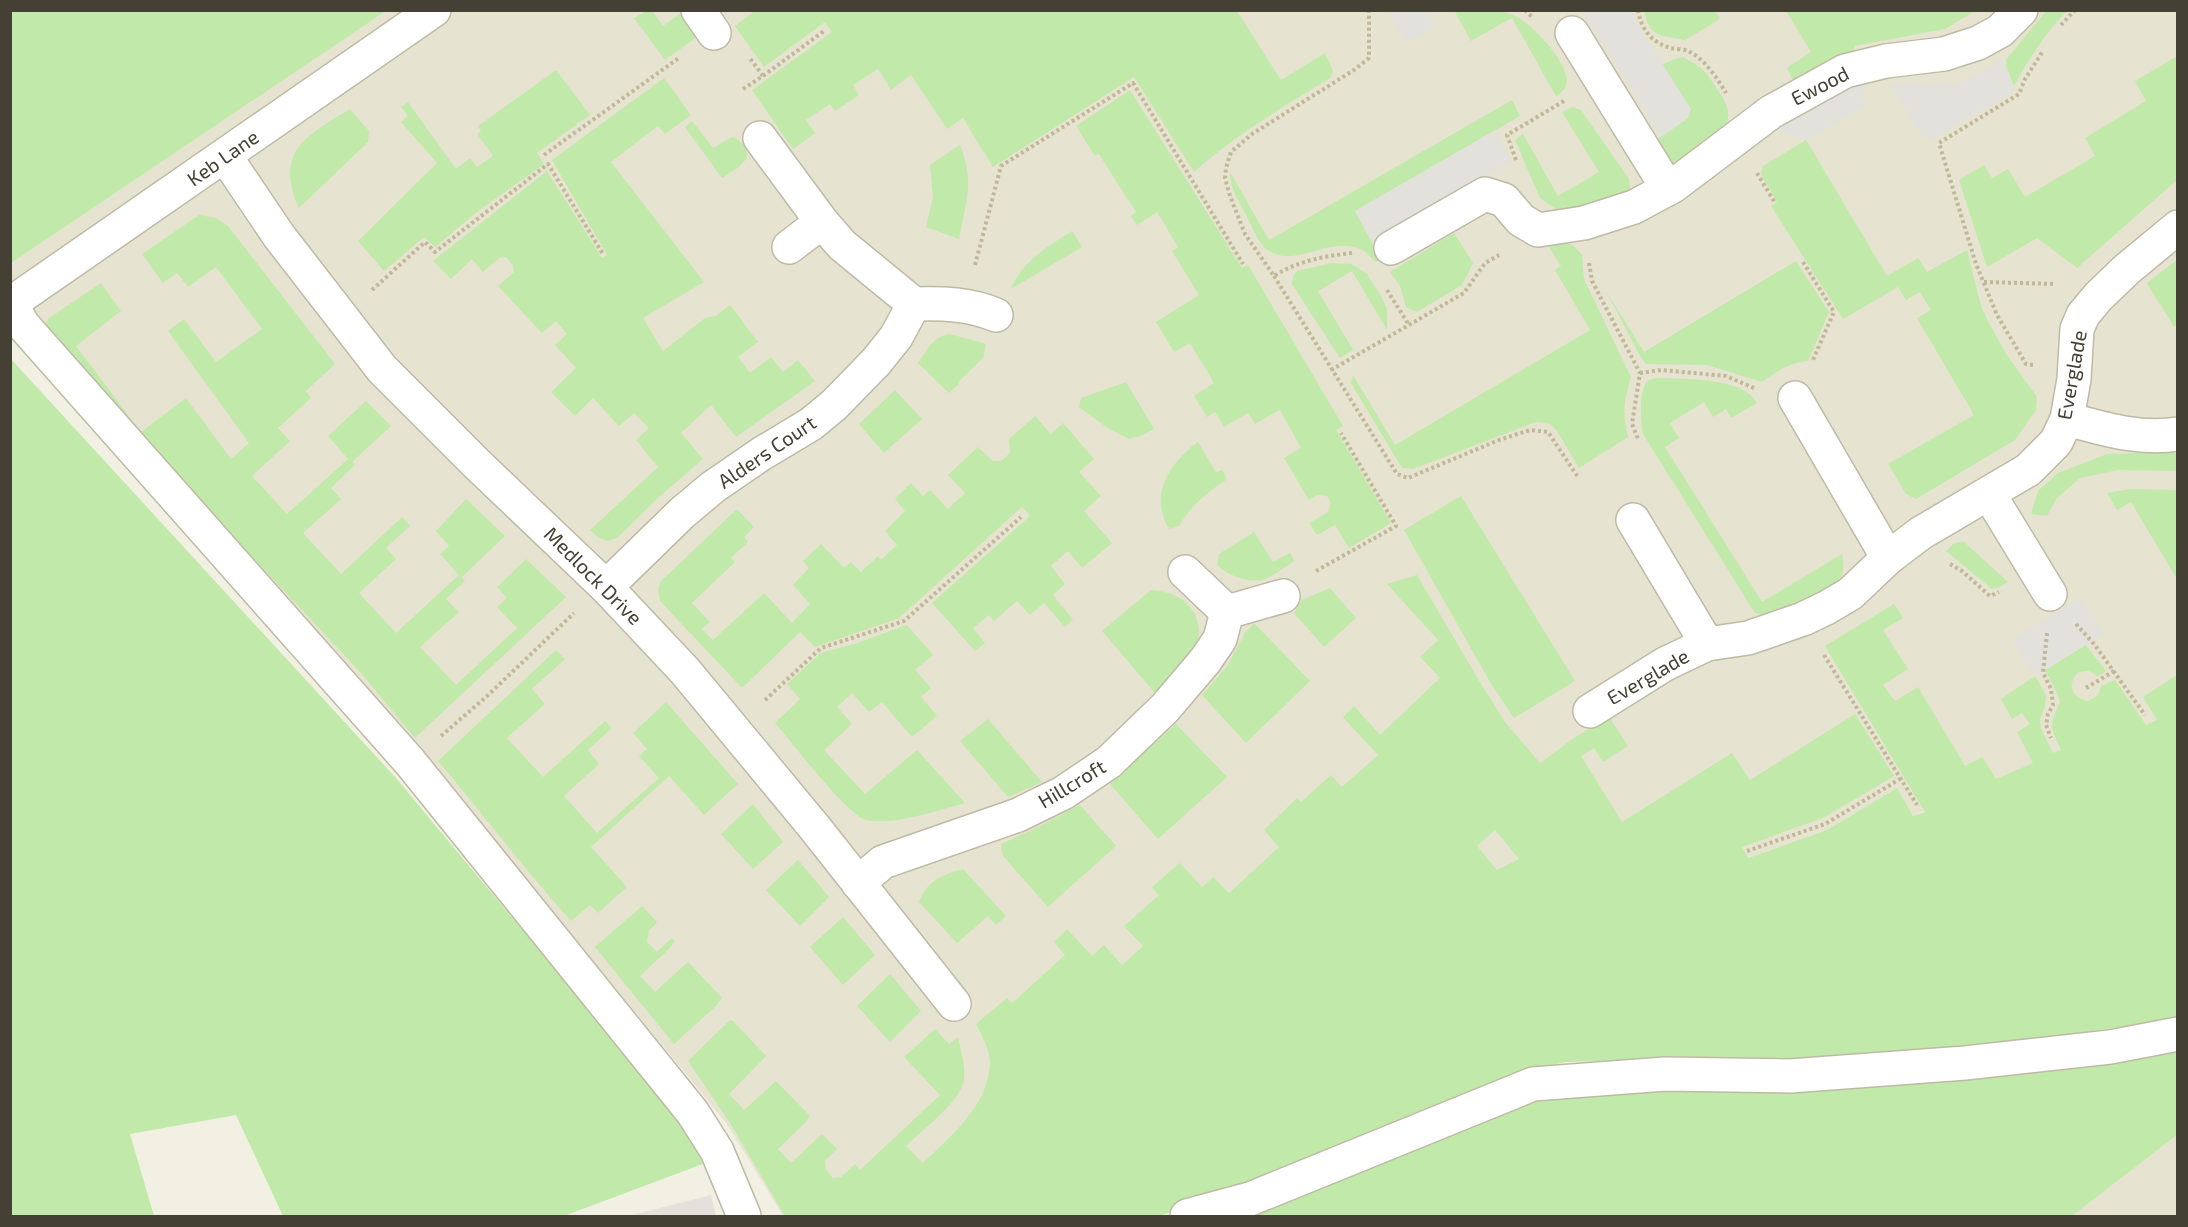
<svg xmlns="http://www.w3.org/2000/svg" width="2188" height="1227" viewBox="0 0 2188 1227" font-family="'Exo 2',sans-serif">
<rect width="100%" height="100%" fill="#f2f0e3"/>
<g fill="#e7e3d1">
<path d="M386 11H2177V712L2146 725 2033 763 1913 816 1897 789 1827 830 1747 858 1550 842 1444 899 890 1216H783L727 1124 425 757 11 307 10 263Z"/>
<path d="M2177 1135V1216H2072Z"/>
</g>
<g fill="#c1e9a9" fill-rule="evenodd">
<path d="M11 10H386V11L11 263Z"/>
<path d="M756 10 1237 11 1281 80 1325 53 1333 71 1330 78C1283 107 1235 135 1194 172L1134 77 993 167 963 118 947 129 911 75 891 90 878 69 853 85 859 95 835 111 830 104 806 120 815 133 793 149 752 90 832 32 825 22 764 67 735 26Z"/>
<path d="M2047 10 2067 11C2045 33 2029 59 2014 86L2006 66V60Z"/>
<path d="M646 11H652L663 26 684 11 701 34 665 60 634 18Z"/>
<path d="M1457 11C1475 10 1496 8 1513 15 1531 22 1573 66 1566 86 1564 91 1561 93 1556 96L1512 18 1471 41 1455 12Z"/>
<path d="M1644 11H1715L1720 19 1685 40C1661 35 1650 38 1644 11Z"/>
<path d="M1786 11H1975L1945 29 1854 46V51L1827 62 1794 83 1787 68 1811 52Z"/>
<path d="M2177 56V180L2077 268 2037 238 1987 267 1959 180 1984 165 1992 178 2008 169 2025 197 2095 156 2085 138 2146 101 2135 81Z"/>
<path d="M1683 57C1705 69 1705 71 1719 92 1725 101 1731 111 1727 123 1722 136 1688 155 1676 164L1669 163 1654 142 1688 118 1691 109 1662 65 1674 59Z"/>
<path d="M556 70 590 115 537 153 544 164 477 212 435 247 424 237 384 271 358 241 437 163 401 122 408 116 401 107 408 102 456 169 470 158 477 167 493 156 477 134 481 131 478 126Z"/>
<path d="M664 78 691 115 665 134 658 126 611 162 704 282 643 318 663 351 705 318 716 316 730 305 758 342 738 357 750 373 771 357 783 372 798 360 815 381 736 437 711 405 681 433 703 459 659 497 617 538C604 544 599 538 590 530L658 467 636 440 649 428 634 413 619 426 593 398 575 416 551 392 576 368 555 345 567 334 556 321 542 333 498 286 514 272 513 265 506 257 499 258 483 272 472 259 451 279 433 261 547 171 602 258 607 255 552 160Z"/>
<path d="M1130 90 1242 268 1248 265 1343 426 1336 430 1391 523 1349 548 1335 525 1317 535 1309 523 1328 512 1331 503 1327 496 1317 495 1309 500 1284 458 1301 448 1280 410 1255 424 1248 413 1224 427 1215 412 1207 417 1194 396 1214 383 1190 343 1174 352 1156 322 1199 295 1172 251 1178 247 1157 212 1137 225 1131 216 1136 212 1099 154 1095 156 1076 126Z"/>
<path d="M1512 100 1520 116 1355 211 1381 259 1376 262C1371 258 1367 252 1362 250 1330 233 1292 273 1264 247 1257 240 1253 228 1248 219 1241 204 1229 189 1230 172L1269 240Z"/>
<path d="M1572 107 1581 110 1629 179 1630 189 1621 202 1567 217 1540 198 1515 140 1523 134 1558 196 1599 172 1562 112Z"/>
<path d="M350 109 369 131 368 142 299 208C274 151 306 136 350 109Z"/>
<path d="M692 121 713 148 732 137C741 140 748 148 747 158L739 167 722 178 685 127Z"/>
<path d="M1806 140 1887 276 1918 258 1927 272 1967 250 1981 306 1988 321 2006 354 2037 397 2036 410 2015 440 1916 499 1906 494 1888 464 1974 415 1917 318 1931 310 1920 292 1906 300 1898 287 1843 319 1771 206 1777 202 1761 174 1763 166Z"/>
<path d="M960 145C975 182 966 202 959 239L926 227 933 197 930 165Z"/>
<path d="M199 215 216 218 228 226 335 364 306 391 311 398 278 428 290 441 252 476 287 514 348 459 328 436 366 401 391 426 352 462 355 465 331 488 341 499 303 533 341 574 402 517 410 526 386 548 396 559 359 593 396 633 459 575 440 554 449 546 436 531 466 499 505 536 462 577 465 581 446 599 459 612 420 647 456 685 517 628 497 607 507 598 497 587 526 559 566 597 415 738 361 673 193 494 50 333 46 323 49 318 101 283 121 311 76 346 141 432 186 398 231 459 249 443 168 331 184 319 216 362 262 329 216 267 188 287 177 273 163 283 142 254Z"/>
<path d="M1072 231 1082 247 1011 289C1022 261 1047 247 1072 231Z"/>
<path d="M1454 233 1473 263 1462 285 1417 312 1406 307 1400 286 1390 272Z"/>
<path d="M1546 242 1566 243 1574 246 1582 255 1584 279 1631 377C1624 401 1622 413 1628 437L1579 468 1557 431 1550 424 1536 422 1413 469 1402 468 1351 383 1353 375 1395 445 1590 330 1555 270 1561 266Z"/>
<path d="M2177 260V325L2174 327 2147 283Z"/>
<path d="M1796 261 1829 312 1808 361C1788 363 1778 371 1762 382L1707 365 1646 364 1640 356 1606 291 1644 352Z"/>
<path d="M1331 263 1352 264 1367 274 1381 296 1387 309V330L1352 271 1318 291 1353 350 1340 358 1292 284 1293 277 1297 271Z"/>
<path d="M950 334 986 344 983 358 958 382 959 384 949 393 918 363C927 350 933 336 950 334Z"/>
<path d="M10 358 396 778 695 1138 708 1162 564 1216H283L236 1115 130 1134 154 1216H11Z"/>
<path d="M1657 378C1683 379 1744 377 1757 403L1731 418 1726 409 1713 417 1704 402 1670 423 1679 438 1665 447 1762 602 1842 554C1844 564 1845 573 1838 581 1833 588 1773 615 1765 615 1761 615 1758 614 1755 613L1643 434C1641 423 1638 389 1648 381 1649 380 1655 378 1657 378Z"/>
<path d="M1126 382 1154 429 1141 436 1129 439 1109 429 1079 407 1081 398Z"/>
<path d="M895 390 922 419 884 453 859 424Z"/>
<path d="M1035 416 1051 434 1063 423 1094 459 1079 472 1101 496 1084 511 1112 543 1082 568 1068 551 1051 566 1065 584 1053 595 1073 620 1065 627 1044 603 1030 615 1017 601 994 621 989 615 973 628 985 643 975 651 932 603 1030 516 1022 507 899 618 815 647 800 632 742 688 660 601 658 589 660 582 737 509 754 527 744 537 748 542 731 558 735 562 692 603 710 622 702 629 713 640 764 593 792 623 810 604 793 585 809 568 803 561 821 544 844 568 851 562 861 572 878 556 881 560 897 545 885 531 905 511 895 499 911 483 923 496 930 490 948 509 965 493 948 475 978 447 993 461H1001L1010 453 1009 439Z"/>
<path d="M1198 442 1216 472 1222 470 1227 479C1208 492 1191 505 1179 526L1170 529C1165 524 1164 518 1162 511 1155 484 1177 457 1198 442Z"/>
<path d="M2172 452 2176 454 2177 471 2118 470 2080 478 2056 499 2047 516 2031 514 2038 491 2058 473 2107 454Z"/>
<path d="M2131 489 2177 490V579L2131 502 2117 510 2107 493Z"/>
<path d="M1461 496 1575 681 1514 718 1490 682 1404 530Z"/>
<path d="M1254 532 1273 562 1290 553 1294 561C1285 567 1275 575 1265 579 1251 584 1228 576 1217 565L1219 554Z"/>
<path d="M1963 541 2008 582 2000 587 1992 589 1946 551 1953 544Z"/>
<path d="M1417 575 1481 684 1505 722 1540 763 1574 738 1609 717 1628 746 1603 762 1594 748 1581 756 1622 822 1732 753 1750 780 1855 714 1894 776 1823 818 1742 847 1748 858 1827 830 1897 788 1913 816 1925 812 1825 646 1894 604 1903 618 1883 630 1908 669 1883 685 1895 701 1918 687 1965 766 1982 757 1996 779 2033 763 2017 732 2030 724 2022 713 2012 719 2001 699 2035 676 2046 695 2045 707 2040 719 2041 729 2053 753 2061 750C2051 726 2048 728 2060 702L2056 691 2045 670 2086 645 2106 671 2098 676 2089 671 2079 672C2066 683 2071 699 2089 701L2098 695 2101 686 2115 680 2146 725 2157 720 2143 697 2177 675V1019L1952 1051 1780 1063 1642 1060 1566 1062 1533 1069 1252 1189 1158 1216H785L730 1123 688 1061 730 1020 733 1021 766 1056 729 1094 744 1110 776 1081 810 1116 806 1122 778 1149 791 1163 822 1134 837 1149 825 1161 826 1170 833 1178 841 1177 855 1164 860 1170 940 1095 904 1057 935 1029 949 1044 958 1037C961 1052 967 1070 963 1084 956 1105 922 1130 906 1146L923 1163C951 1136 988 1106 990 1064 990 1050 982 1036 976 1024L1007 998 1012 1003 1065 955 1054 942 1067 929 1092 956 1104 945 1122 965 1143 946 1124 926 1159 895 1152 887 1180 863 1202 887 1213 877 1229 893 1279 847 1264 830 1297 798 1301 802 1331 775 1342 787 1378 755 1343 717 1354 706 1380 735 1440 678 1420 657 1438 640 1387 584ZM1495 830 1519 859 1497 870 1477 846Z"/>
<path d="M1330 588 1356 618 1324 647 1294 613 1302 600Z"/>
<path d="M1151 590C1170 592 1184 596 1194 613 1212 646 1176 672 1155 693L1102 631Z"/>
<path d="M1254 623 1310 681 1246 743 1202 695 1228 665 1245 633Z"/>
<path d="M907 625 933 655 915 670 931 688 921 697 937 716 912 737 882 702 869 712 852 693 837 707 852 724 824 750 865 794 917 750 965 803C939 810 893 826 866 820 848 816 790 740 775 723L800 699 787 684 821 653 854 644Z"/>
<path d="M556 650 565 659 532 689 545 704 507 738 543 777 605 721 612 728 588 750 599 764 564 796 597 833 659 778 639 756 647 749 633 733 666 702 738 784 704 815 669 776 591 847 627 887 598 913 590 905 571 921C525 870 483 814 438 761Z"/>
<path d="M988 719 1042 782 1008 797 960 741Z"/>
<path d="M1176 724 1227 777 1158 839 1110 784Z"/>
<path d="M753 804 783 842 753 869 721 834Z"/>
<path d="M1080 805 1116 846 1048 907 1003 856 1001 844 1036 828Z"/>
<path d="M798 860 829 897 800 926 766 890Z"/>
<path d="M963 869 1006 916 996 925 988 916 957 943 919 902C927 881 943 874 963 869Z"/>
<path d="M642 906 657 922 649 931 647 942 657 952 672 938 675 941 670 948 640 976 655 992 688 962 722 998 716 1006 674 1044 595 947Z"/>
<path d="M843 917 875 955 843 985 810 947Z"/>
<path d="M890 974 921 1011 890 1042 857 1006Z"/>
<path d="M2177 1046V1135L2072 1216H1225L1250 1209 1556 1093Z"/>
</g>
<g fill="#e2e1dc">
<path d="M1388 11H1426L1435 26 1407 43Z"/>
<path d="M1589 11H1629L1691 109 1688 118 1661 137 1584 13Z"/>
<path d="M2002 59 2014 86V92L1936 137 1924 138 1889 83 1954 85 1976 76Z"/>
<path d="M1864 83 1863 107 1806 140 1774 130 1834 93Z"/>
<path d="M1494 131 1512 160 1373 242 1355 211Z"/>
<path d="M2080 598 2103 634 2035 676 2012 640Z"/>
<path d="M711 1195 716 1216H628Z"/>
</g>
<g fill="none" stroke-linecap="round" stroke-linejoin="round">
<defs>
<g id="minor">
<path d="M698 10 714 33"/>
<path d="M1572 33 1668 189"/>
<path d="M225 156 279 236 382 369 476 463 606 587 685 671 815 828 954 1004"/>
<path d="M789 247 822 222"/>
<path d="M1391 248 1485 194 1504 200 1521 220 1538 230 1584 223 1634 207 1673 186 1771 112 1845 71 1886 61 1944 54 1978 43 2000 31 2021 10"/>
<path d="M10 304 434 10"/>
<path d="M11 304 23 325 410 762 693 1113 717 1151 744 1216"/>
<path d="M914 304C942 303 970 304 996 315"/>
<path d="M1795 398 1888 558"/>
<path d="M2067 419C2104 429 2139 440 2178 434"/>
<path d="M1989 494 2050 594"/>
<path d="M1633 520 1707 644"/>
<path d="M1185 572 1227 612"/>
<path d="M606 587 682 513 713 487 761 454 811 424 834 405 876 362 896 337 914 304 842 245 822 222 760 138"/>
<path d="M1227 612 1283 596"/>
<path d="M1590 711 1665 664 1707 644 1748 638 1803 619 1826 608 1850 594 1888 558 1921 533 2028 470 2056 442 2067 419 2074 379 2077 329 2083 315 2098 297 2126 270 2178 227"/>
<path d="M858 883 883 862 1018 815 1063 793 1109 762 1165 708 1205 661 1220 639 1227 612"/>
<path d="M1187 1216 1250 1199 1533 1084 1665 1074 1790 1076 1965 1063 2110 1047 2178 1034"/>
</g>
</defs>
<use href="#minor" stroke="#bebaa5" stroke-width="36"/>
<g stroke="#c0b896" stroke-width="4" stroke-dasharray="3 3" stroke-linecap="butt">
<path d="M1525 10 1533 18"/>
<path d="M1638 10C1641 29 1651 42 1670 48 1675 49 1683 49 1688 51 1705 59 1717 78 1726 93"/>
<path d="M2061 25 2075 10"/>
<path d="M763 76 824 31"/>
<path d="M743 89 763 76 749 57"/>
<path d="M544 155 679 58"/>
<path d="M1516 160 1507 135 1564 101"/>
<path d="M1757 173 1775 203"/>
<path d="M1352 253C1325 256 1297 261 1274 276L1245 234 1230 196 1225 178 1226 168 1231 152 1252 134 1354 70 1369 58V10"/>
<path d="M1803 262 1834 312 1812 362"/>
<path d="M1589 263 1592 281 1640 373 1632 424 1638 439"/>
<path d="M975 265 1001 166 1133 83 1243 264"/>
<path d="M1274 276 1397 474 1408 478 1499 440 1530 430 1548 432 1578 477"/>
<path d="M1984 282 2055 284"/>
<path d="M372 290 425 242 435 252 548 164 603 254"/>
<path d="M1387 290 1409 325"/>
<path d="M2033 365 2026 364 1997 315 1976 264 1939 143 2019 94 2025 79 2043 51"/>
<path d="M1331 370 1464 293 1485 263 1499 255"/>
<path d="M1640 373 1661 370 1726 376 1756 389"/>
<path d="M1950 564 1962 571 1990 596 1999 592"/>
<path d="M1316 571 1396 526 1341 433"/>
<path d="M2076 624 2094 644 2145 715"/>
<path d="M2047 633 2043 673 2051 689 2053 705 2048 714 2046 725 2051 738"/>
<path d="M1824 655 1917 805"/>
<path d="M2086 688 2114 671"/>
<path d="M765 700 821 648 904 621 1021 517"/>
<path d="M441 736 486 697 574 613"/>
<path d="M1747 851 1825 824 1900 779"/>
</g>
<use href="#minor" stroke="#fff" stroke-width="33"/>
</g>
<g text-anchor="middle" stroke-width="5" stroke-linejoin="round" paint-order="stroke">
<g font-size="20" fill="#444033" stroke="#fff">
<text transform="translate(1820 86) rotate(-27)" y="7">Ewood</text>
<text transform="translate(223 158) rotate(-35)" y="7">Keb Lane</text>
<text transform="translate(2072 375) rotate(-80)" y="7">Everglade</text>
<text transform="translate(767 452) rotate(-34)" y="7">Alders Court</text>
<text transform="translate(593 576) rotate(45)" y="7">Medlock Drive</text>
<text transform="translate(1648 677) rotate(-30)" y="7">Everglade</text>
<text transform="translate(1072 784) rotate(-31)" y="7">Hillcroft</text>
</g>
</g>
<rect width="2188" height="1227" fill="none" stroke="#444033" stroke-width="24"/>
</svg>
